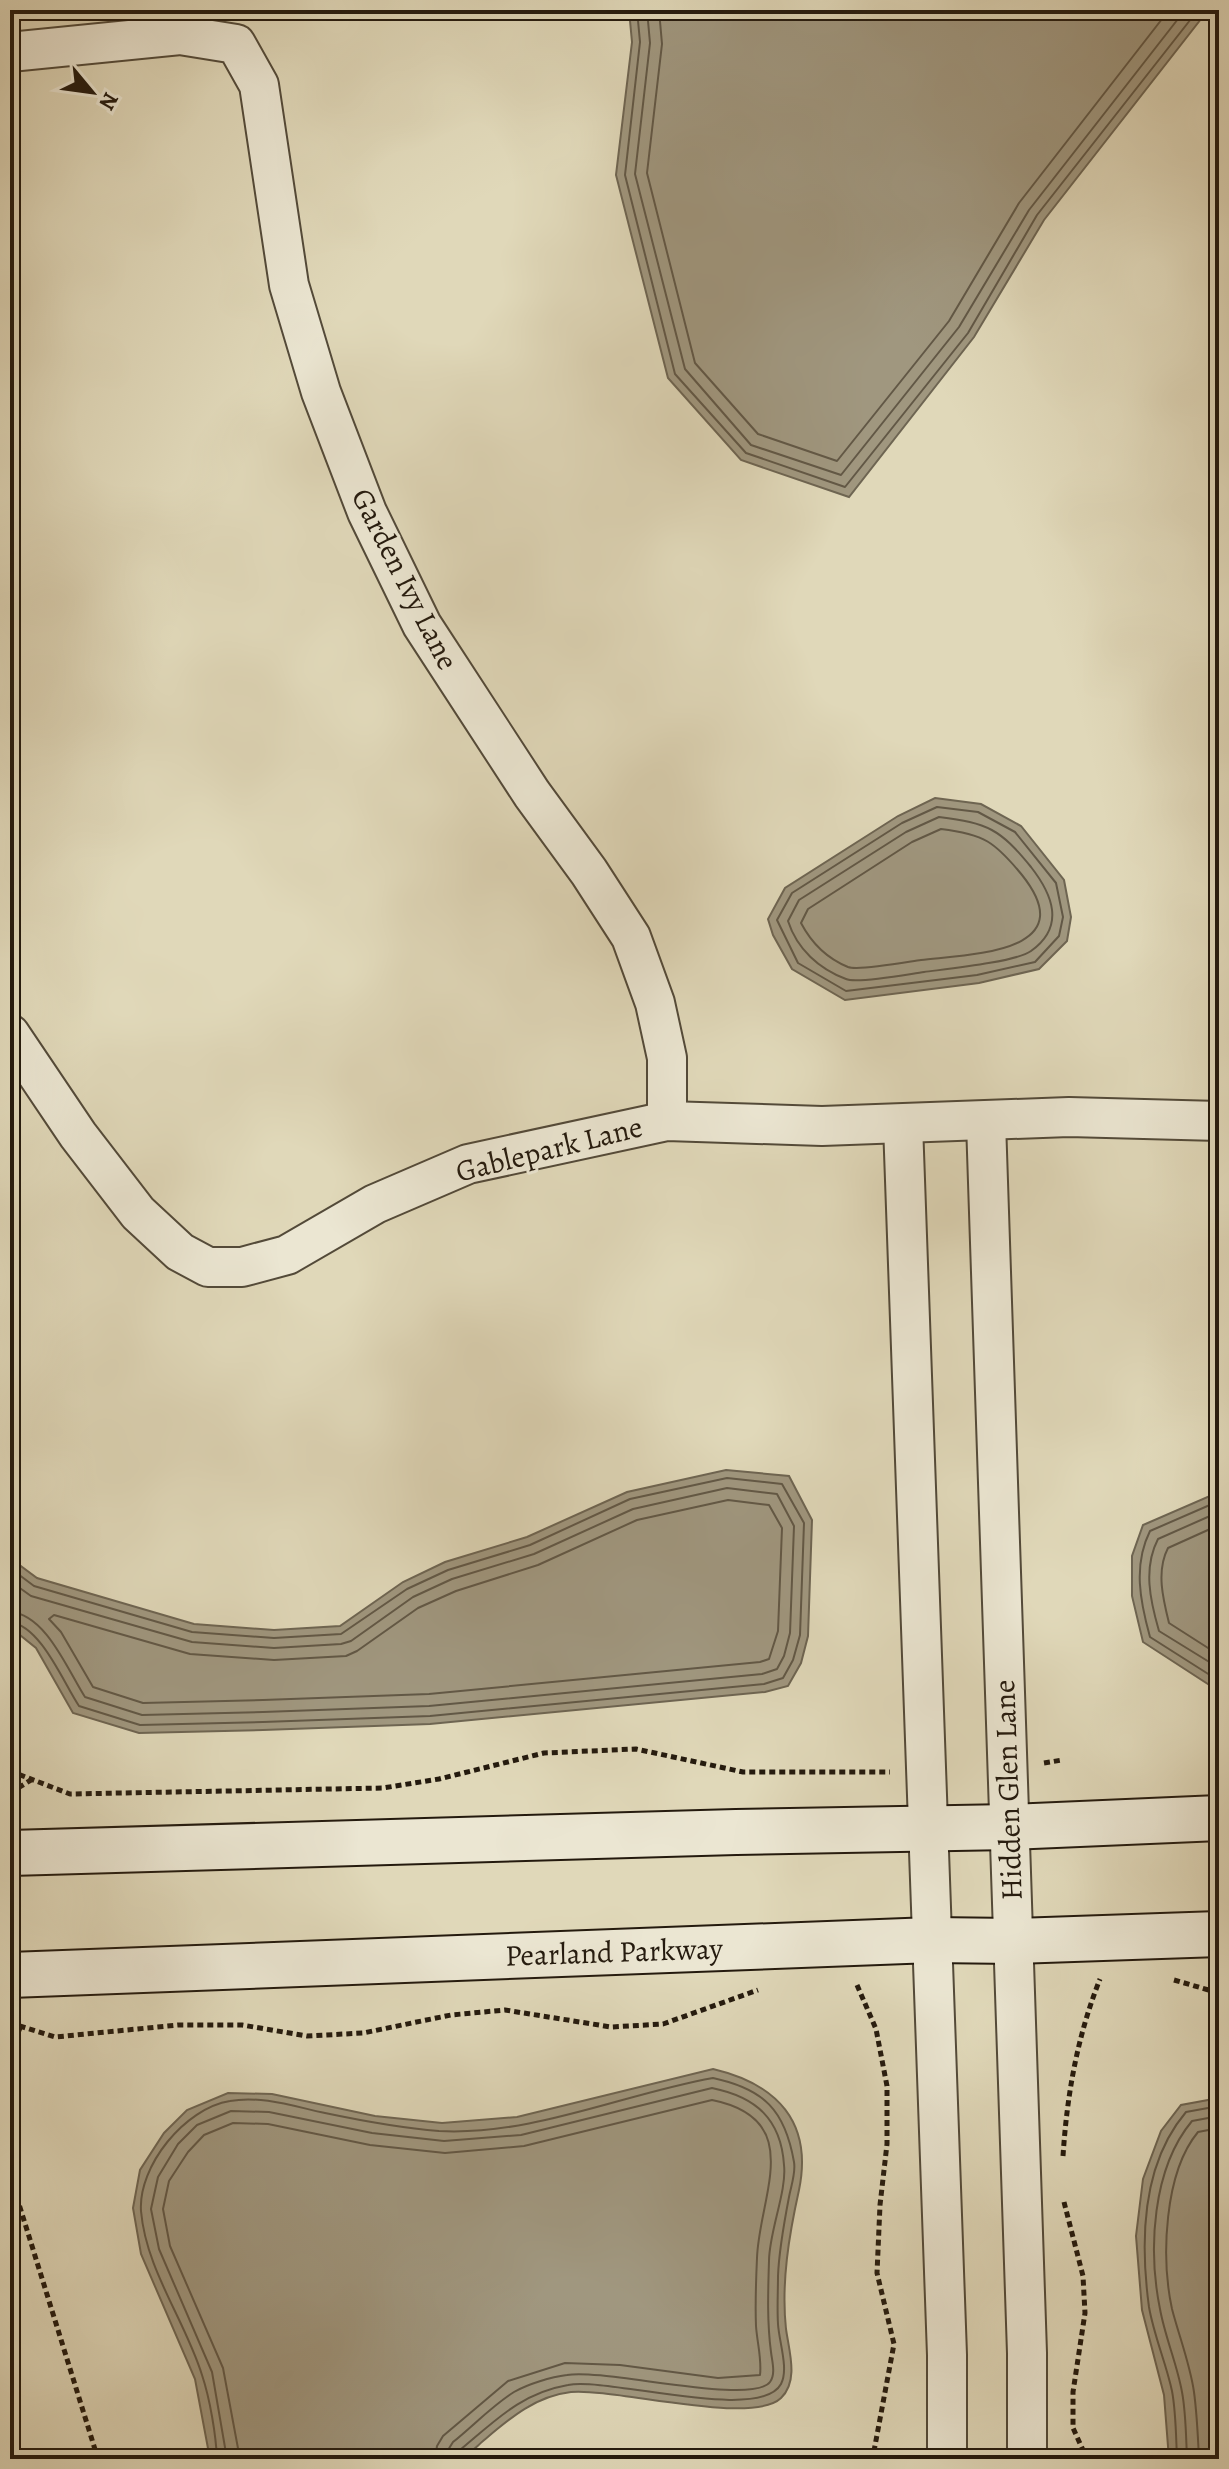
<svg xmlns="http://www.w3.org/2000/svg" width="1229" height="2469" viewBox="0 0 1229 2469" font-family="Alegreya,serif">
<rect width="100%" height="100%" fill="#e0d8b9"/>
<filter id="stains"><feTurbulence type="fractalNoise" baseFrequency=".0025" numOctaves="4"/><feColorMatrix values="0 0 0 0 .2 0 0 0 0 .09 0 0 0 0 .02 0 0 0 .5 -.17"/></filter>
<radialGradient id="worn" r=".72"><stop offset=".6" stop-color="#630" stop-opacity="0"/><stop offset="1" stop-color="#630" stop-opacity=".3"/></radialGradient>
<g fill="#a0977f" stroke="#6e6552" stroke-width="2">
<path d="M629 10H1208L1044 220 974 337 849 497 741 460 668 378 616 175 632 42Z"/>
<path d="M935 798 981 804 1021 826 1064 880 1071 917 1067 941 1039 969 979 983 845 1000 792 969 773 935 768 919 785 888 898 816Z"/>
<path d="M726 1470 789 1476 812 1520 808 1636 801 1663 788 1686 765 1692 430 1724 263 1730 139 1733 73 1713 36 1648 10 1627V1558L37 1578 194 1624 274 1630 340 1626 403 1582 445 1562 527 1537 627 1492Z"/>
<path d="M1219 1492V1686H1211L1143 1642 1132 1596V1556L1143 1525Z"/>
<path d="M713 2069C777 2084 813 2122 799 2190 789 2235 781 2283 786 2329 789 2351 799 2381 781 2398 752 2426 615 2388 571 2392 535 2396 509 2419 483 2441 476 2447 467 2457 459 2459 436 2463 409 2459 386 2459 327 2459 269 2459 210 2459L195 2379 141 2254 133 2208 140 2170 164 2133 187 2110 228 2093 272 2094 375 2116 442 2123 517 2117Z"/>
<path d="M1219 2098V2459H1169L1164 2395 1142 2310 1136 2236 1143 2179 1161 2131 1181 2105Z"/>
</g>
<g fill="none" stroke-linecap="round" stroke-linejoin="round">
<g stroke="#625846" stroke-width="2">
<path d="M637 10 640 42 625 175 675 374 746 453 845 487 968 333 1037 215 1198 10"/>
<path d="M647 10 650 43 635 174 685 369 751 445 841 475 959 327 1029 210 1185 10"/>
<path d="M659 10 662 44 647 173 695 363 758 434 837 461 949 321 1019 203 1169 10"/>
<path d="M937 807 978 812 1015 832 1056 883 1063 917 1059 936 1035 962 977 975 846 991 798 963 777 920 792 893 902 823Z"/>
<path d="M939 817C988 823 1000 829 1031 867 1052 894 1066 926 1031 951 1016 962 946 969 924 972 909 974 857 984 846 979 819 969 797 949 788 921L799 900 906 832Z"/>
<path d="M941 829C984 834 995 842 1022 875 1084 953 971 954 921 960 907 962 859 971 848 967 826 958 812 944 801 923L808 909 912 842Z"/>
<path d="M728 1500 769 1505 782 1528 778 1631 769 1659 760 1662 429 1694 263 1700 143 1703 93 1687 61 1632 49 1619 54 1615 190 1654 274 1660 346 1656 357 1651 418 1608 456 1591 538 1565 637 1520Z"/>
<path d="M1219 1501 1150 1531C1133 1565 1140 1601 1150 1637L1213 1677 1219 1678"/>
<path d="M1219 1512 1158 1539C1143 1568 1150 1600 1159 1631L1219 1668"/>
<path d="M1219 1525 1168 1548C1156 1571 1163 1599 1169 1623L1219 1655"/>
<path d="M10 1568 34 1586 192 1632 274 1638 341 1634 407 1589 448 1570 530 1545 630 1499 727 1478 782 1484 804 1523 800 1635 793 1660 783 1678 764 1684 430 1716 263 1722 140 1725 79 1706C63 1682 41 1626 10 1622"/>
<path d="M10 1581 31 1596 192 1642 274 1648 341 1644 351 1641 413 1597 452 1579 534 1554 633 1509 727 1488 777 1494 794 1526 790 1633 784 1656 777 1669 762 1674 429 1706 263 1712 142 1715 85 1697C68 1671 46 1614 10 1612"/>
<path d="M217 2459C216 2435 210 2399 202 2375 185 2320 146 2270 141 2211 138 2166 185 2108 230 2101 261 2095 296 2107 325 2113 363 2121 401 2128 439 2131 532 2136 623 2094 713 2078 764 2089 785 2110 794 2162 796 2173 791 2186 789 2197 784 2223 779 2249 778 2276 778 2292 777 2308 778 2324 779 2342 789 2369 781 2384 760 2423 609 2377 568 2385 521 2393 495 2421 460 2450L457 2459"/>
<path d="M227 2459 212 2372 159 2249 151 2209 158 2177 178 2144 197 2125 231 2111 269 2112 372 2133 444 2141 521 2135 712 2088C756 2097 781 2119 784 2165 787 2191 769 2232 769 2261 768 2292 767 2322 771 2352 772 2361 776 2374 770 2382 752 2406 603 2368 567 2375 551 2377 528 2384 514 2392 493 2405 473 2426 453 2442L448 2450 447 2459"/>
<path d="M240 2459 223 2368 170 2246 163 2209 169 2181 188 2152 204 2135 233 2123 268 2124 370 2145 445 2153 524 2146 712 2100C807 2119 759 2196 757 2258 756 2280 755 2303 756 2326 757 2342 762 2359 760 2375L718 2378 620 2365 565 2363 508 2381 443 2436 437 2446 435 2459"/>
<path d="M1177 2459C1176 2437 1176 2412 1172 2391 1166 2363 1154 2336 1149 2307 1140 2241 1141 2165 1186 2112L1219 2106"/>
<path d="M1187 2459C1186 2437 1186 2413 1182 2392 1177 2364 1165 2337 1160 2309 1148 2250 1152 2169 1192 2121L1219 2116"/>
<path d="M1199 2459C1198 2437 1197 2414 1194 2392 1190 2364 1179 2336 1172 2309 1161 2258 1164 2173 1198 2132L1219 2128"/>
</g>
<defs>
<g id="street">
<path d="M10 52 180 35 236 44 259 85 289 285 321 392 367 512 422 625 532 794 589 872 631 937 655 1003 667 1058V1121"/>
<path d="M10 1034 78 1135 138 1213 180 1252 208 1267H242L287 1255 375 1204 468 1164 667 1121 822 1126 1069 1117 1219 1121"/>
<path d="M986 1122 1027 2353V2459"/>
<path d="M903 1124 947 2355V2459"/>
</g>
<g id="secondary">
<path d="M10 1853 736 1832 1010 1827 1219 1818"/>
<path d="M10 1975 932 1940 1014 1941 1219 1934"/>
</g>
</defs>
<use href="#street" stroke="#534a39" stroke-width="42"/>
<use href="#secondary" stroke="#241a0e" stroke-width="48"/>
<g stroke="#241a0e" stroke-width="5" stroke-dasharray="6 4" stroke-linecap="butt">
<path d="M1044 1763 1062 1760"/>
<path d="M10 1771 70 1794 383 1788 439 1779 544 1753 636 1749 743 1772H890"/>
<path d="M10 1793 31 1780"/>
<path d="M1174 1980 1219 1993"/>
<path d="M857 1985 876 2029 887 2086V2144L880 2205 877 2273 894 2344 874 2451V2459"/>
<path d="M10 2023 55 2037 178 2025H242L307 2036 363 2033 451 2015 505 2010 611 2027 663 2024 758 1990"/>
<path d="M10 2051 20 2028"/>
<path d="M1063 2156C1067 2095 1077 2037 1100 1979"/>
<path d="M10 2157 14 2188 98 2459"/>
<path d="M1064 2202 1083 2276 1085 2313 1073 2392V2428L1087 2459"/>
</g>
<use href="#street" stroke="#ebe6d2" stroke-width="38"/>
<use href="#secondary" stroke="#ebe6d2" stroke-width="44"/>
</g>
<g text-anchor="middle" stroke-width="6" stroke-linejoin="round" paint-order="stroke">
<g font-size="30" fill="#241a0e" stroke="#ebe6d2">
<text transform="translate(405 579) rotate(63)" y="10">Garden Ivy Lane</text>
<text transform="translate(549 1149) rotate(-14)" y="10">Gablepark Lane</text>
<text transform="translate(1008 1790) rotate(-92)" y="10">Hidden Glen Lane</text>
<text transform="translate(614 1952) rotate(-2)" y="10">Pearland Parkway</text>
</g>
</g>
<rect width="1229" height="2469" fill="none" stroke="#e0d8b9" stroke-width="40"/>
<rect x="12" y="12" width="1205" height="2445" fill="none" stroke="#241a0e" stroke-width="4"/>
<rect x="20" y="20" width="1189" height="2429" fill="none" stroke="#241a0e" stroke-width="2"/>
<g transform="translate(92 92) rotate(119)" stroke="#ebe6d2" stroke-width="6" paint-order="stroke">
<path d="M0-6L14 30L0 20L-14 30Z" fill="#241a0e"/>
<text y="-12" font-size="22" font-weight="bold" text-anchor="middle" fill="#241a0e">N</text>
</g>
<rect width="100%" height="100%" filter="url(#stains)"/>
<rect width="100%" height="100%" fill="url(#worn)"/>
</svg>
